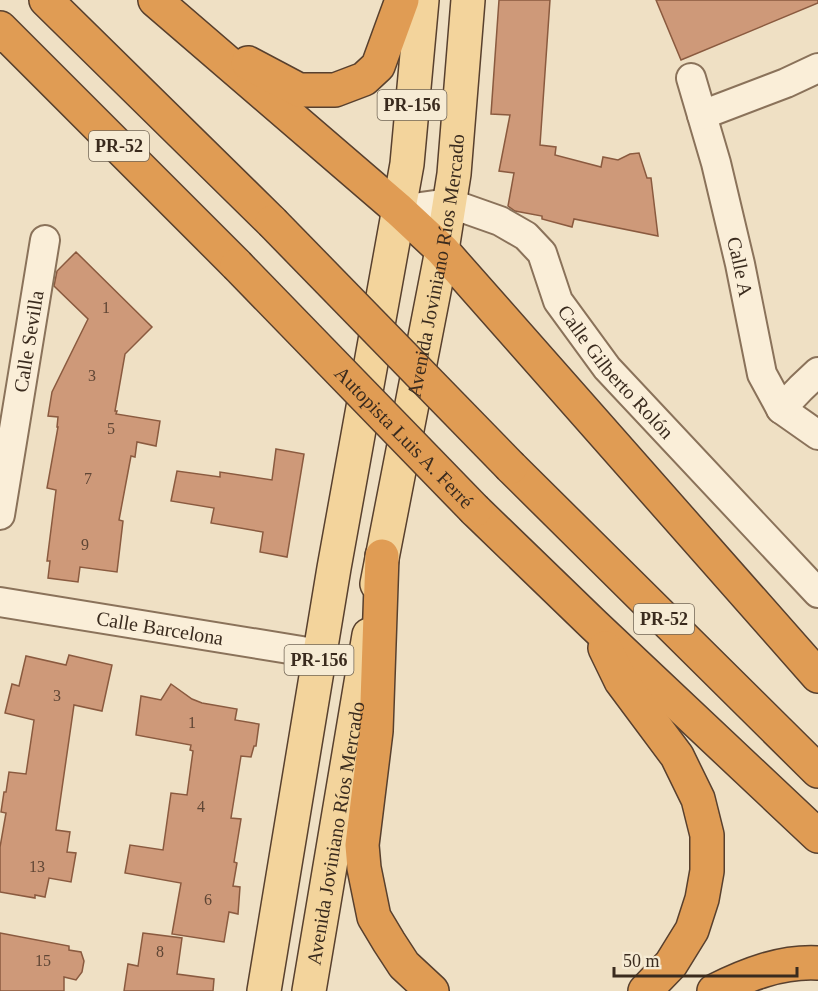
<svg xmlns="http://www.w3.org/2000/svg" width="818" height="991" viewBox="0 0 818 991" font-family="Georgia,serif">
<rect width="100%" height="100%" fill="#efe0c4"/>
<g fill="#ce9979" stroke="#8a5a3f" stroke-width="1.5">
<path d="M499 0H550L540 145 556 147 555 155 601 167 603 157 618 160 630 154 639 153 647 178H651L658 236 574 219 572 227 542 219V216L515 211 508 206 514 173 499 171 510 115 491 114Z"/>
<path d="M656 0H818V3L681 60Z"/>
<path d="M76 252 152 327 125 354 115 411H117L116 414 160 421 156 446 137 442 135 457 131 456 119 520 123 521 117 572 80 567 78 582 48 578 50 561H47L56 490 47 488 58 427H57L58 417 48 416 52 392 88 319 54 286 57 271Z"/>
<path d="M276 449 304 454 287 557 260 552 263 532 211 523 214 508 171 501 177 471 220 477V472L272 480Z"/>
<path d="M69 655 112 665 102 711 74 705 56 830 70 832 67 852 76 853 71 882 49 878 45 897 35 895V898L0 892V847L6 813 1 812 4 792H6L9 772 26 774 34 720 5 713 12 684 19 686 26 656 66 665Z"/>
<path d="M171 684 192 699 202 703 237 709 235 720 259 724 256 746H254L251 757 241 756 231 818 241 819 234 862 237 863 233 886 240 887 238 914 229 912 224 942 172 934 181 883 125 873 130 845 163 850 171 793 187 795 193 751 190 750 191 745 136 735 141 696 161 700Z"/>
<path d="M0 933 69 946V950L81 952 84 961 82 972 76 980 64 977V991H0Z"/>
<path d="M143 933 182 938 177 974 214 979 213 991H124L128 964 138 966Z"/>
</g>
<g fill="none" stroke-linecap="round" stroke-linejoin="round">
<defs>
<g id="street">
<path id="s1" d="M691 78 716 163 740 264 762 374 781 409 818 435"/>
<path d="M702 115 786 83 818 68"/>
<path id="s2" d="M399 210 449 203 500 221 526 236 542 253 558 301 607 368 818 593"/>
<path d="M781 409 801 388 818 372"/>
<path id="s3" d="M0 515 45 240"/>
<path id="s4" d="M0 602 320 654"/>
</g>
<g id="primary">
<path id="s5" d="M377 584 442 250 454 174 468 0"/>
<path d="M264 991 334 568 407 164 422 0"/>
<path id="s6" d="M309 991 369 635"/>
</g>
<g id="highway">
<path d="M46 0 272 222"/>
<path d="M155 0 399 210 442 250 818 676"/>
<path d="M0 28 237 265"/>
<path d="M248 63 299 90H335L364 79 378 66 402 0"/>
<path d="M511 467 818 771"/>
<path d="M475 510 594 625 818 836"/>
<path d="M382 556 376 731 362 845 364 868 374 917 389 942 404 965 432 991"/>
<path d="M605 648 621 681 677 756 698 799 707 835V871L702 899 692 930 671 964 645 991"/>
<path d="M714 991C746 975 781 961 818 963"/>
</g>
</defs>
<use href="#street" stroke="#8a725a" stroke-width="32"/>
<use href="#primary" stroke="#58402e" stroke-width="36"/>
<use href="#highway" stroke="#58402e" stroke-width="36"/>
<use href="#street" stroke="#faeed8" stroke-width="28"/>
<use href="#primary" stroke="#f3d49c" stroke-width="33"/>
<use href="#highway" stroke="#e09c54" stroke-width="33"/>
<defs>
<g id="highway-bridge">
<path d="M272 222 511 467"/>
<path id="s7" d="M237 265 475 510"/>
</g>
</defs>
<use href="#highway-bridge" stroke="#58402e" stroke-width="36" stroke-linecap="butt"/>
<use href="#highway-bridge" stroke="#e09c54" stroke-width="33"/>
</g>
<g text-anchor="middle" stroke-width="4.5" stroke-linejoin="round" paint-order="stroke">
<g font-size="16" fill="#5f4635">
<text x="106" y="313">1</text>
<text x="92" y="381">3</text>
<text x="111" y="434">5</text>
<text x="88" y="484">7</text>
<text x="85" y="550">9</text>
<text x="57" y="701">3</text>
<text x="192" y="728">1</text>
<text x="201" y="812">4</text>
<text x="37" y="872">13</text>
<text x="208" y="905">6</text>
<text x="160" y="957">8</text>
<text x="43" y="966">15</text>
</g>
<g fill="#f6ebd4" stroke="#726555" stroke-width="1.5">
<rect x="377.5" y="90" width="69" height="30" rx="4.5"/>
<rect x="89" y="131" width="60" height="30" rx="4.5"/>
<rect x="634" y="604" width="60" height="30" rx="4.5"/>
<rect x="284.5" y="645" width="69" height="30" rx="4.5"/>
</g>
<g font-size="18" font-weight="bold" fill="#3a2b1e">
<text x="412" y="111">PR-156</text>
<text x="119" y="152">PR-52</text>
<text x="664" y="625">PR-52</text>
<text x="319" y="666">PR-156</text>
</g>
<g font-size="20" fill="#3a2b1e" stroke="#f6ebd4">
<text dy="7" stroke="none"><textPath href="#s5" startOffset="324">Avenida Joviniano Ríos Mercado</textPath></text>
<text dy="7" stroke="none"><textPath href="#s1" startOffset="195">Calle A</textPath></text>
<text dy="7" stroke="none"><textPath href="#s3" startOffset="176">Calle Sevilla</textPath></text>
<text dy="7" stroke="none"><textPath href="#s2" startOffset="300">Calle Gilberto Rolón</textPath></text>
<text dy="7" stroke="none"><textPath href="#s7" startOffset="240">Autopista Luis A. Ferré</textPath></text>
<text dy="7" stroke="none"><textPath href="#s4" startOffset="162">Calle Barcelona</textPath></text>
<text dy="7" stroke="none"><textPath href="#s6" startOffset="160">Avenida Joviniano Ríos Mercado</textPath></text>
</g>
</g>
<path d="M614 967v9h183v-9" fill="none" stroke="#3a2b1e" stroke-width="3"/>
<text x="623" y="967" font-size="18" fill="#3a2b1e" stroke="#f6ebd4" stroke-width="4.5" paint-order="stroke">50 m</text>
</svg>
